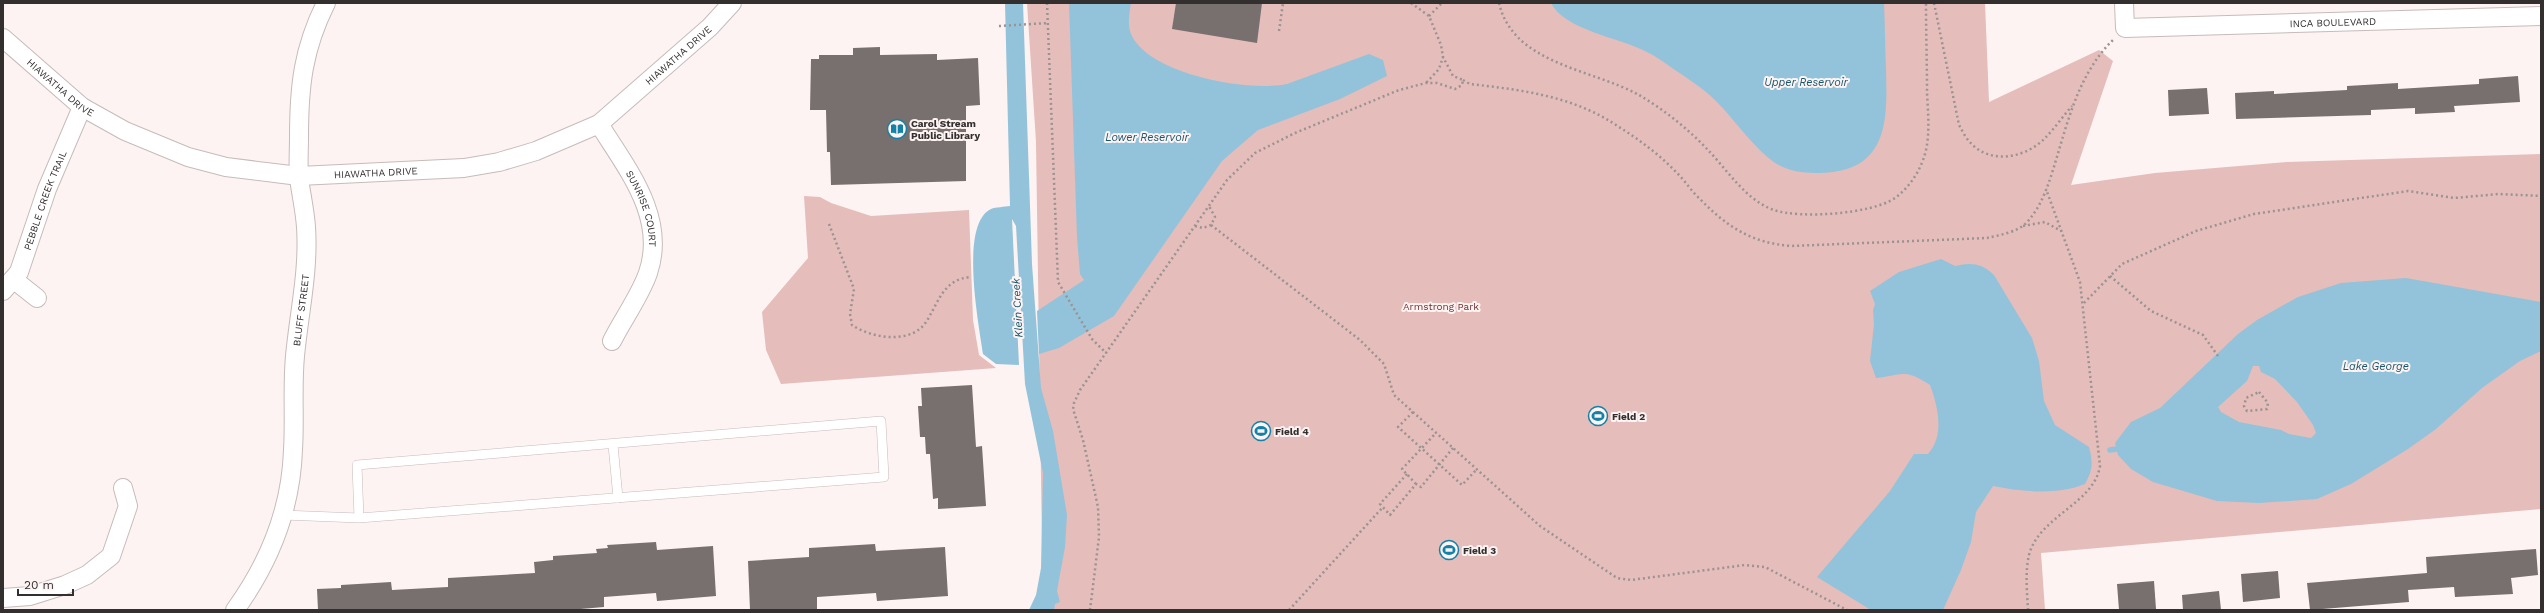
<svg xmlns="http://www.w3.org/2000/svg" width="2544" height="613" viewBox="0 0 2544 613" font-family="'Work Sans',sans-serif">
<rect width="100%" height="100%" fill="#fdf3f2"/>
<g fill="#e5bdba">
<path d="M1027 3H1985L1989 102 2099 50 2113 61 2071 185 2155 173 2287 162 2541 154V509L2041 553 2045 610H1043L1036 142Z"/>
<path d="M804 196 820 197 831 203 871 216 969 210 973 320 979 355 996 368 781 384 766 350 762 312 808 258Z"/>
</g>
<g fill="#93c3da" fill-rule="evenodd">
<path d="M1005 3H1023L1032 264 1041 388 1053 431 1067 515 1065 547 1057 591 1060 602 1055 604 1054 610H1029L1036 595 1041 568 1043 473 1025 384 1016 226 1012 219 1019 365 996 364 983 354C979 325 959 224 991 209 996 207 1004 207 1010 206Z"/>
<path d="M1069 3H1131C1129 16 1126 29 1135 41 1158 75 1248 92 1287 84L1369 54 1383 60 1387 76 1340 99 1258 130 1222 161 1114 316 1059 348 1039 354 1037 311 1084 280 1080 274 1077 237Z"/>
<path d="M1551 3H1884C1885 25 1885 47 1886 70 1887 113 1890 165 1833 172 1815 174 1793 174 1777 164 1757 152 1733 118 1716 101 1703 88 1687 78 1672 68 1664 62 1655 56 1647 52 1621 38 1564 30 1551 3Z"/>
<path d="M1941 259 1955 266C1971 262 1982 263 1994 275L2032 338 2039 361 2044 401 2055 425 2089 447C2093 462 2093 470 2085 484 2058 495 2022 492 1993 486L1976 512 1971 542 1961 570 1943 610H1871L1817 577 1890 491 1914 454H1928C1945 435 1938 407 1930 385 1904 368 1904 375 1876 378L1870 361 1874 324 1873 310 1875 304 1870 291 1899 272Z"/>
<path d="M2406 278 2541 302V351L2520 361 2482 388 2436 429 2408 449 2351 484 2317 499 2259 503 2217 501 2153 482 2131 469 2118 455 2115 443 2131 422 2160 408 2238 334 2257 320 2298 297 2341 283ZM2253 366H2259L2261 372 2275 379 2297 402 2313 425 2316 433 2311 438 2289 434 2281 430 2239 422 2221 412 2218 407 2247 381Z"/>
</g>
<g fill="none" stroke-linecap="round" stroke-linejoin="round">
<path stroke="#93c3da" stroke-width="5.5" d="M2110 450 2117 449"/>
</g>
<g fill="#786f6f">
<path d="M1176 3H1262L1257 43 1172 29Z"/>
<path d="M880 47V55L937 54V60L978 58 980 105 966 106V181L831 185 830 152H827L826 110H810L811 59H819V55H853V48Z"/>
<path d="M2518 76 2520 102 2454 106 2455 112 2415 114V108L2371 110V115L2236 119 2235 93 2274 91V94L2347 90V86L2398 83V89L2479 84V79Z"/>
<path d="M2207 88 2209 114 2169 116 2168 90Z"/>
<path d="M972 385 976 447 982 446 986 506 938 509V498L933 499 930 454H926L925 437H920L918 406H922L921 388Z"/>
<path d="M656 542 657 550 713 546 716 596 657 601 656 593 604 597V607L569 610H318L317 589 341 588V585L391 582 392 590 448 587V578L535 573 534 562 553 560V556L597 553 596 549 608 548 607 545Z"/>
<path d="M875 544 876 551 945 547 948 596 877 601 876 593 817 597V609L750 610 748 561 809 557V548Z"/>
<path d="M2536 549 2538 575 2511 578 2513 594 2455 597 2454 587 2408 590 2409 602 2310 610 2307 583 2427 573 2426 557Z"/>
<path d="M2278 571 2280 598 2243 602 2241 574Z"/>
<path d="M2154 581 2156 609 2119 610 2117 584Z"/>
<path d="M2219 591 2221 610H2183L2182 595Z"/>
</g>
<g fill="none" stroke-linecap="round" stroke-linejoin="round">
<defs>
<g id="lane">
<path d="M613 445 618 498"/>
<path d="M283 515 359 518 884 477 881 421 357 465 359 518"/>
</g>
<g id="street">
<path id="s1" d="M2124 3 2125 28 2541 16"/>
<path id="s2" d="M3 38 82 107 125 131 188 157 226 167 299 176 464 168 499 162 536 151 599 124 710 27 732 3"/>
<path id="s3" d="M599 124C627 169 667 217 648 273 640 296 623 319 612 341"/>
<path d="M13 279 37 298"/>
<path id="s4" d="M3 291 19 272 47 189 82 107"/>
<path d="M3 598 30 596 65 585 87 575 111 556 128 506 123 488"/>
<path id="s5" d="M235 610C269 563 291 509 293 450 295 419 292 387 295 356 299 313 309 271 306 227 305 211 301 194 299 178 298 164 299 150 299 137 299 86 303 49 326 3"/>
</g>
</defs>
<use href="#lane" stroke="#c5bcbb" stroke-width="10"/>
<use href="#street" stroke="#c5bcbb" stroke-width="20"/>
<g stroke="#9a9392" stroke-width="2.5" stroke-dasharray="2 3" stroke-linecap="butt">
<path d="M1047 3 1058 282 1092 339 1106 353"/>
<path d="M1411 3 1429 16 1441 45 1443 57"/>
<path d="M1499 3C1513 64 1592 69 1639 95 1663 109 1687 128 1706 148 1727 169 1745 200 1774 210 1800 219 1872 214 1895 198 1908 188 1917 176 1923 160 1931 139 1928 115 1927 92 1927 63 1926 33 1926 3"/>
<path d="M1934 3 1959 125C1962 130 1965 137 1969 141 1989 166 2027 158 2046 137 2055 128 2063 116 2072 106"/>
<path d="M1429 16 1442 3"/>
<path d="M999 26 1048 23"/>
<path d="M1279 31 1283 3"/>
<path d="M1463 80 1470 84C1522 90 1574 96 1619 127 1640 140 1661 156 1678 174 1686 182 1692 192 1700 199 1727 227 1752 243 1791 246L1987 238C2000 235 2019 232 2028 221 2043 204 2050 180 2056 160 2069 117 2080 72 2113 40"/>
<path d="M829 224 854 289 850 314 852 325C871 338 911 345 926 322 939 302 943 279 971 277"/>
<path d="M1211 225 1360 340 1384 364 1394 395 1540 526 1617 578 1631 580 1745 565 1765 567 1847 610"/>
<path d="M1195 226 1203 228 1211 225 1215 217 1209 206"/>
<path d="M2023 226 2045 222 2061 231"/>
<path d="M2110 276 2151 311 2203 335 2218 356"/>
<path d="M2084 303 2122 264 2196 231 2254 214 2408 191 2454 198 2499 194 2541 196"/>
<path d="M2259 392 2268 403 2267 409 2247 411 2244 406 2246 398Z"/>
<path d="M1413 412 1398 427 1462 485 1477 469"/>
<path d="M1407 474 1380 504 1390 515 1416 484 1421 487 1453 448"/>
<path d="M1416 484 1402 469 1436 433"/>
<path d="M1090 610 1099 537 1098 507 1083 440 1073 409 1074 403 1080 390 1227 180 1255 153 1295 133 1399 90 1426 83H1437L1455 89 1462 85 1463 80 1453 76 1443 57 1439 69 1426 83"/>
<path d="M1289 610 1383 507"/>
<path d="M2028 610C2027 592 2025 572 2029 555 2039 516 2094 504 2100 466L2080 282 2046 189"/>
</g>
<use href="#lane" stroke="#fff" stroke-width="9"/>
<use href="#street" stroke="#fff" stroke-width="18"/>
</g>
<defs>
<symbol id="library-ring" viewBox="-11 -11 22 22"><circle r="9.5" fill="#fdf3f2" stroke="#1282a9" stroke-width="1.5"/><path d="M-6-4Q-3-5.5-.7-3.5V5Q-3 3-6 4ZM6-4Q3-5.5 .7-3.5V5Q3 3 6 4Z" fill="#1282a9"/></symbol>
<symbol id="stadium-ring" viewBox="-11 -11 22 22"><circle r="9.5" fill="#fdf3f2" stroke="#1282a9" stroke-width="1.5"/><path d="M0-5a6.5 5 0 1 0 0 10a6.5 5 0 1 0 0-10ZM-3.5-1.8h7v3.6h-7Z" fill="#1282a9"/></symbol>
</defs>
<g fill-rule="evenodd">
<use href="#library-ring" x="886" y="118" width="22" height="22"/>
<use href="#stadium-ring" x="1587" y="405" width="22" height="22"/>
<use href="#stadium-ring" x="1250" y="420" width="22" height="22"/>
<use href="#stadium-ring" x="1438" y="539" width="22" height="22"/>
</g>
<g text-anchor="middle" stroke-width="4" stroke-linejoin="round" paint-order="stroke">
<g font-size="10" fill="#332f2f" stroke="#fdf3f2">
<text dy="4" stroke="none"><textPath href="#s1" startOffset="233">INCA BOULEVARD</textPath></text>
<text dy="4" stroke="none"><textPath href="#s2" startOffset="748">HIAWATHA DRIVE</textPath></text>
<text dy="4" stroke="none"><textPath href="#s2" startOffset="76">HIAWATHA DRIVE</textPath></text>
<text dy="4" stroke="none"><textPath href="#s2" startOffset="412">HIAWATHA DRIVE</textPath></text>
<text dy="4" stroke="none"><textPath href="#s4" startOffset="101">PEBBLE CREEK TRAIL</textPath></text>
<text dy="4" stroke="none"><textPath href="#s3" startOffset="96">SUNRISE COURT</textPath></text>
<text dy="4" stroke="none"><textPath href="#s5" startOffset="313">BLUFF STREET</textPath></text>
</g>
<g font-size="10" font-weight="bold" fill="#332f2f" stroke="#fdf3f2" text-anchor="start">
<text x="911" y="127">Carol Stream<tspan x="911" dy="12">Public Library</tspan></text>
<text x="1612" y="420">Field 2</text>
<text x="1275" y="435">Field 4</text>
<text x="1463" y="554">Field 3</text>
</g>
<g font-size="10" fill="#6e2f2d" stroke="#fdf3f2">
<text x="1441" y="310">Armstrong Park</text>
</g>
<g font-size="11" font-style="italic" fill="#19556d" stroke="#fdf3f2">
<text x="1806" y="86">Upper Reservoir</text>
<text x="1147" y="141">Lower Reservoir</text>
<text transform="translate(1017 308) rotate(-93)" y="4">Klein Creek</text>
<text x="2376" y="370">Lake George</text>
</g>
</g>
<rect width="2544" height="613" fill="none" stroke="#332f2f" stroke-width="8"/>
<path d="M18 589v6h55v-6" fill="none" stroke="#332f2f" stroke-width="2"/>
<text x="24" y="589" font-size="12" fill="#332f2f" stroke="#fdf3f2" stroke-width="3" paint-order="stroke">20 m</text>
</svg>
